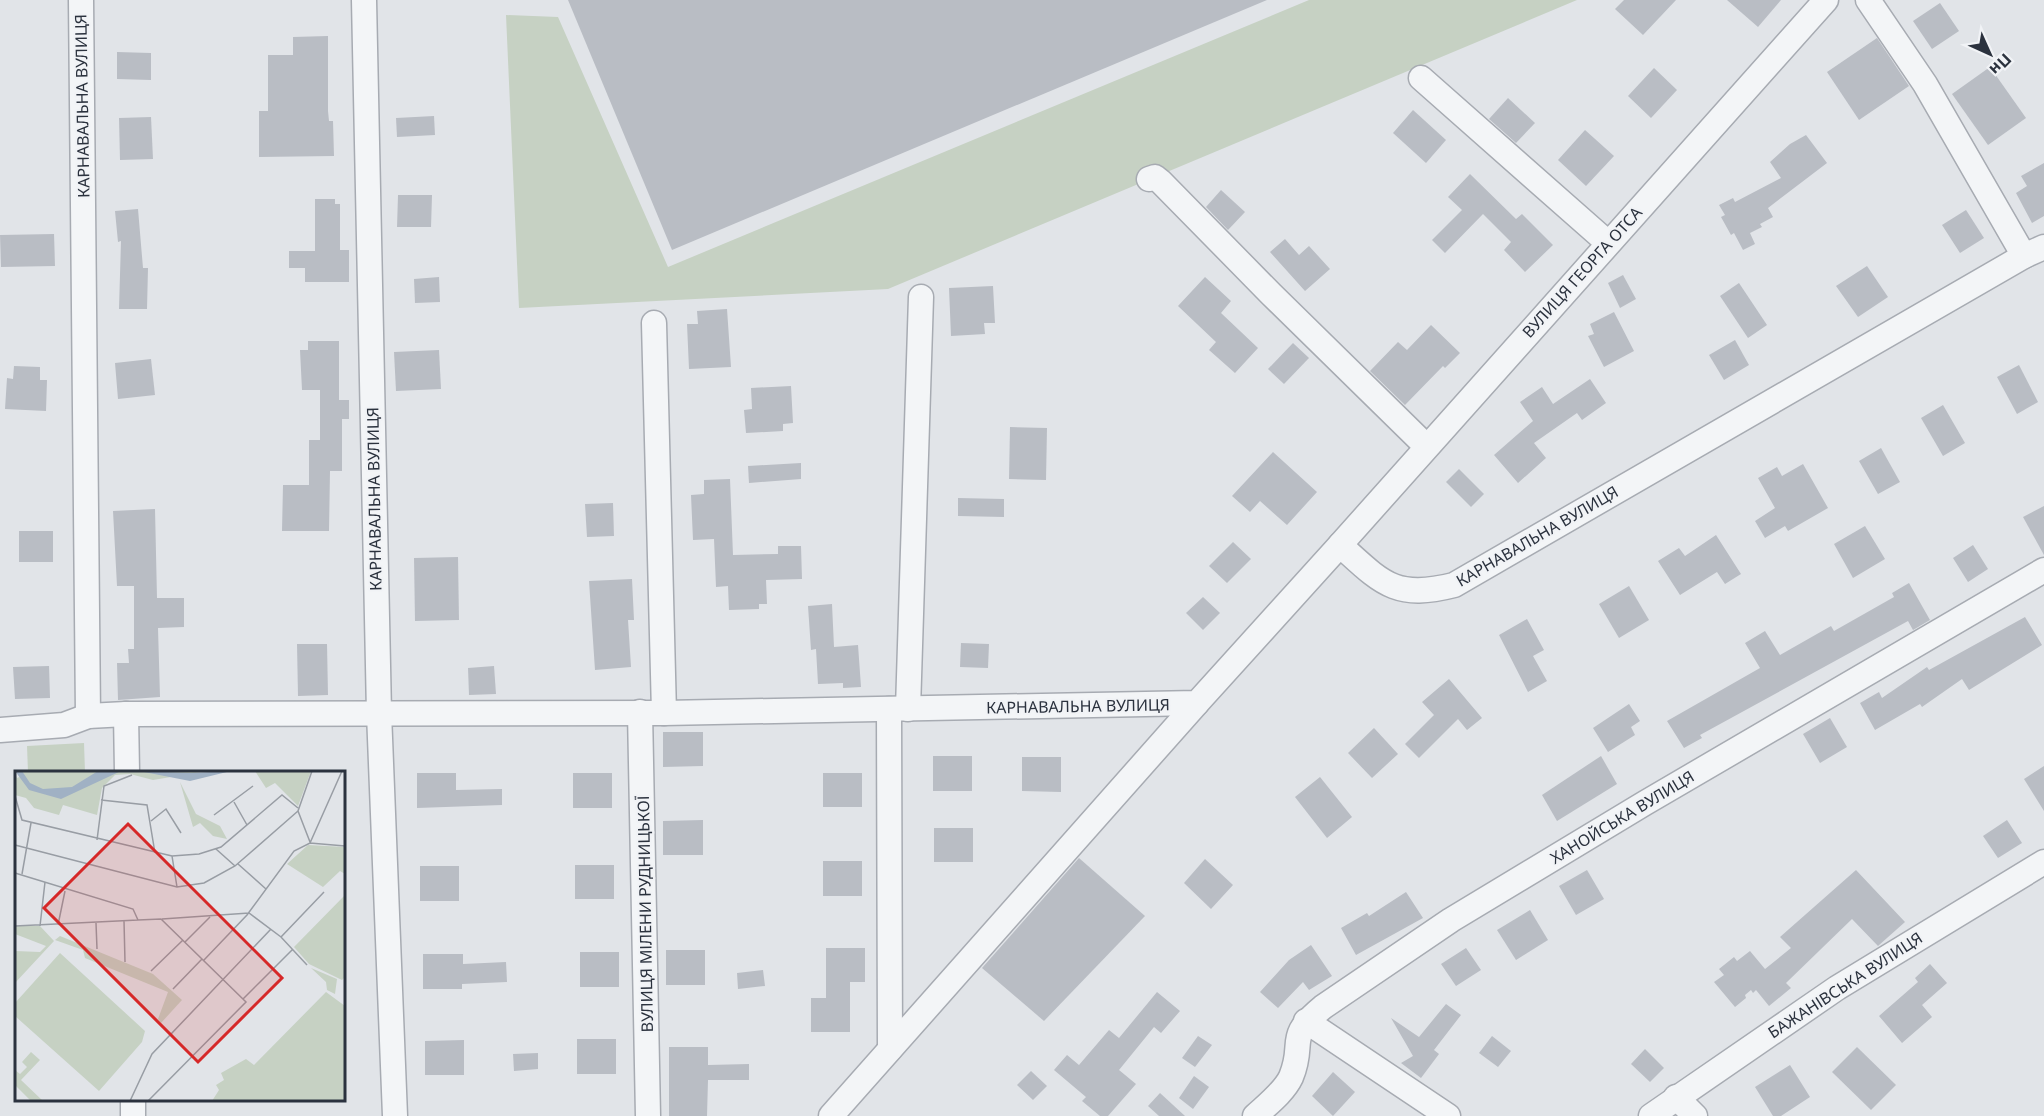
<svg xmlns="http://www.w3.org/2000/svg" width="2044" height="1116" viewBox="0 0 2044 1116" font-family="'Noto Sans',sans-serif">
<rect width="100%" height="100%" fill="#e1e4e8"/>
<g fill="#c6d1c3">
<path d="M1309 0H1577L888 289 519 308 506 15 558 17 668 267Z"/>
<path d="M84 743 85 772H28L27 746Z"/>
</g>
<g fill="#b9bdc4">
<path d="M568 0H1267L672 250Z"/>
<path d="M1624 0H1676L1643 35 1615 9Z"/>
<path d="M1727 0H1781L1758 27Z"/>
<path d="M1940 3 1959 31 1932 49 1913 21Z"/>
<path d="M328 36V111L329 121H333L334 156 259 157V111H268V55H293V37Z"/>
<path d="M1877 38 1909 86 1859 120 1827 72Z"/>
<path d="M117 52 151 53V80L117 79Z"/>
<path d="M1990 67 2026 118 1988 145 1952 94Z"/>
<path d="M1654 68 1677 90 1651 118 1628 96Z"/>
<path d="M1508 98 1535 123 1516 143 1489 119Z"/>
<path d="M1413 110 1446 140 1426 163 1393 133Z"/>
<path d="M434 116 435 135 397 137 396 118Z"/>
<path d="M151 117 153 159 120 160 119 118Z"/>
<path d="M1585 130 1614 156 1586 186 1558 160Z"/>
<path d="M1806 135 1827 163 1768 208 1773 217 1760 224 1762 227 1750 233 1755 244 1743 250 1734 233 1731 235 1721 217 1725 215 1719 205 1733 198 1735 202 1781 178 1770 162 1790 144Z"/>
<path d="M2044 163V216L2032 223 2016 193 2027 186 2021 176Z"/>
<path d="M1470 174 1516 219 1522 214 1553 245 1525 272 1504 250 1511 242 1483 214 1445 253 1432 240 1462 210 1448 197Z"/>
<path d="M1221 190 1245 212 1228 230 1206 207Z"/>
<path d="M398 195H432L431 227H397Z"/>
<path d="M315 199H335V204H340V250H349V282H305V268H289V251H315Z"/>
<path d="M138 209 143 268H148L147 309H119L121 241 118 242 115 211Z"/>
<path d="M1966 210 1984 238 1960 253 1942 225Z"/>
<path d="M54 234 55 266 1 267 0 235Z"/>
<path d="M1285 239 1299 255 1309 246 1330 269 1305 291 1270 252Z"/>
<path d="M1867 266 1888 297 1858 317 1836 286Z"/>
<path d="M1623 275 1636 299 1620 308 1608 283Z"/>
<path d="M439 277 440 302 415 303 414 279Z"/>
<path d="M1205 277 1231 301 1221 313 1258 348 1235 373 1209 350 1216 342 1178 306Z"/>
<path d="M1739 283 1767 325 1748 338 1720 296Z"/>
<path d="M993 286 995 323H984L985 334 951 336 949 288Z"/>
<path d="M727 309 731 367 689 369 687 324H698L697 311Z"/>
<path d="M1614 312 1634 351 1604 367 1588 336 1594 334 1590 324Z"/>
<path d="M1431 325 1460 353 1445 368 1443 366 1405 405 1370 371 1398 342 1407 350Z"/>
<path d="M1735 340 1749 365 1724 380 1709 355Z"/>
<path d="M308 341H339V400H349V419H342V471H330L329 531H282L283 485H309V440H320V390H302L300 350H308Z"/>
<path d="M1293 343 1309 358 1284 384 1268 369Z"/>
<path d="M439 350 441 389 396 391 394 352Z"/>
<path d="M151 359 155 395 118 399 115 363Z"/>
<path d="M2019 365 2038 402 2017 414 1997 377Z"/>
<path d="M14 366 40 367V380H47L46 411 5 409 7 378 13 379Z"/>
<path d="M1590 379 1606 403 1582 420 1577 413 1534 443 1546 458 1518 483 1494 455 1533 421 1520 402 1542 387 1553 404Z"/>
<path d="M791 386 793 423 783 424V431L746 433 744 410 752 409 751 388Z"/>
<path d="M1943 405 1965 443 1943 456 1921 418Z"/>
<path d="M1010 427 1047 428 1046 480 1009 479Z"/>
<path d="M1881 448 1900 482 1878 494 1859 461Z"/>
<path d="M1273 452 1317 492 1287 525 1260 501 1250 512 1232 496Z"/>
<path d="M801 463V479L749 483 748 466Z"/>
<path d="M1803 464 1828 508 1788 531 1785 526 1765 538 1755 521 1775 508 1758 478 1777 467 1782 476Z"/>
<path d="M1459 469 1484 494 1471 507 1446 482Z"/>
<path d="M730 479 733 555 778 554V546H801L802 579 766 580 767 604H759V609L729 610 728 586 716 587 714 539 693 540 691 495 704 494V480Z"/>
<path d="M958 498 1004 499V517L958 516Z"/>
<path d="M613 503 614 536 587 537 585 504Z"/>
<path d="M2044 506V555L2023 517Z"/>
<path d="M155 509 157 598H184V627L158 628 160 697 118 700 117 663H129L128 649H134V586H117L113 511Z"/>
<path d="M1865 526 1885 559 1853 578 1834 544Z"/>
<rect x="19" y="531" width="34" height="31"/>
<path d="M1716 535 1741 574 1725 584 1717 572 1680 595 1658 561 1679 548 1685 556Z"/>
<path d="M1233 542 1251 559 1227 583 1209 566Z"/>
<path d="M1973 545 1988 569 1968 582 1953 558Z"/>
<path d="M458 557 459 620 415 621 414 558Z"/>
<path d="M632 579 634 620H628L631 667 595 670 589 581Z"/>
<path d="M1909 583 1930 620 1913 630 1908 621 1700 735 1702 738 1684 748 1667 721 1760 668 1745 643 1765 631 1780 655 1831 626 1834 631 1894 597 1892 593Z"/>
<path d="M1629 586 1649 620 1619 638 1599 604Z"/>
<path d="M1203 597 1220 613 1203 630 1186 613Z"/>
<path d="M832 604 834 647 858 645 861 687 843 688V683L818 684 816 649 811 650 808 606Z"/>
<path d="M2025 617 2042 645 1969 690 1962 679 1922 707 1920 704 1875 730 1860 703 1879 692 1882 698 1927 667 1929 670Z"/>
<path d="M1527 619 1544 650 1533 656 1547 681 1528 692 1499 635Z"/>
<path d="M961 643 989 644 988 668 960 667Z"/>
<path d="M297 644H327L328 695 298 696Z"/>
<path d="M49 666 50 698 15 699 13 667Z"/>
<path d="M494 666 496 694 469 695 468 668Z"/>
<path d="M1449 679 1482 718 1467 730 1458 719 1419 758 1405 744 1434 715 1422 702Z"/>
<path d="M1629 704 1640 721 1631 727 1635 735 1608 752 1593 728Z"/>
<path d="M1830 718 1847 747 1820 763 1803 734Z"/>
<path d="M1374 728 1398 754 1372 778 1348 753Z"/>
<path d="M663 732H703V766L663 767Z"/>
<rect x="933" y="756" width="39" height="35"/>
<path d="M1601 756 1617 784 1557 821 1542 795Z"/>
<path d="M1022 757H1061V792L1022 791Z"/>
<path d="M2044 766V811L2024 779Z"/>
<path d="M417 773H456V790L502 789V805L417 808Z"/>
<rect x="573" y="773" width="39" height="35"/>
<rect x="823" y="773" width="39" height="34"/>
<path d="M1320 777 1352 817 1327 838 1295 797Z"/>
<path d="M703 820V855H663V821Z"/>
<path d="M2007 820 2022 843 1998 858 1983 836Z"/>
<rect x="934" y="828" width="39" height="34"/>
<path d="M1079 858 1145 916 1044 1021 982 968Z"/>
<path d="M1205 859 1233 885 1211 909 1184 883Z"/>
<rect x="823" y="861" width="39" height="35"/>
<rect x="575" y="865" width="39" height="34"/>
<rect x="420" y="866" width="39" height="35"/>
<path d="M1587 870 1604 899 1576 915 1559 886Z"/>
<path d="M1856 870 1905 922 1878 946 1852 919 1786 983 1791 988 1769 1006 1756 990 1753 993 1751 990 1745 995 1746 998 1735 1007 1714 982 1724 975 1719 969 1734 957 1737 961 1750 951 1765 969 1791 948 1780 937Z"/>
<path d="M1406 892 1423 918 1356 955 1341 928 1367 913 1369 916Z"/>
<path d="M1530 910 1548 940 1516 960 1497 930Z"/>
<path d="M1311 945 1332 976 1309 990 1303 982 1278 1008 1260 992 1289 960Z"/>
<path d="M826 948H865V982H850V1032H811V998H826Z"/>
<path d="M1466 948 1481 970 1456 986 1441 964Z"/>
<rect x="666" y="950" width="39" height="35"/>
<rect x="580" y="952" width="39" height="35"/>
<path d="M423 954H463V964L506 962 507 982 462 984V989H423Z"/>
<path d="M1930 964 1947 983 1922 1005 1932 1017 1902 1043 1879 1016 1918 982 1915 978Z"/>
<path d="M763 970 765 986 738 989 737 973Z"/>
<path d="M1157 992 1180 1011 1161 1033 1154 1027 1119 1070 1136 1084 1108 1116H1100L1082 1101 1086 1097 1054 1070 1067 1055 1079 1065 1109 1030 1119 1038Z"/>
<path d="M1446 1004 1461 1015 1434 1050 1439 1054 1421 1078 1401 1063 1413 1056 1391 1018 1419 1037Z"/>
<path d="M1198 1036 1212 1045 1195 1067 1182 1058Z"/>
<path d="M1492 1036 1511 1051 1498 1067 1479 1053Z"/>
<rect x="577" y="1039" width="39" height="35"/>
<path d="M464 1040V1075H425V1041Z"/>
<path d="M669 1047H708V1065L749 1064V1080H708L707 1116H669Z"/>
<path d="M1857 1047 1896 1085 1871 1110 1832 1072Z"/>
<path d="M1645 1049 1664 1068 1650 1082 1631 1064Z"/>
<path d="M538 1053V1069L514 1071 513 1054Z"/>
<path d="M1790 1065 1810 1097 1781 1116H1773L1755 1087Z"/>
<path d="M1031 1071 1047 1086 1033 1100 1017 1085Z"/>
<path d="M1333 1072 1355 1092 1333 1116 1312 1096Z"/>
<path d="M1194 1076 1209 1087 1193 1109 1179 1098Z"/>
<path d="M1160 1093 1185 1116H1159L1148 1106Z"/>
</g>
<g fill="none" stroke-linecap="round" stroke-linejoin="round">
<defs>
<g id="minor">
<path d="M81 0 88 716"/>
<path d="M364 0 379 713 395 1116"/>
<path d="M1868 0 1925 84 2024 256"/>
<path d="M1421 78 1608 243"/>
<path d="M1149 179 1155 177 1160 181 1271 294 1426 446"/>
<path d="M654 323 664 713"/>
<path d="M1340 545 1826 0"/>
<path d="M889 709 890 1049"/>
<path d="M908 709 921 297"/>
<path d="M640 712 648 1116"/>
<path d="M126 714 127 772"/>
<path d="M0 730 64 725 88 716 126 714 664 713 1197 703 1340 545C1382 583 1395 600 1454 585L2024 256 2044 247"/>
<path d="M1306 1021 1448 1116"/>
<path d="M1676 1097 1695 1116"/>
<path d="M133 1100V1116"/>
<path d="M831 1116 1197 703"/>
<path d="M1255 1116C1267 1105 1284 1092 1291 1077 1306 1041 1284 1039 1323 1007L1451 920 1645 803 2044 570"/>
<path d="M1651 1116 1837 988 2044 862"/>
</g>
</defs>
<use href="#minor" stroke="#a7abb2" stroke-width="27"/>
<use href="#minor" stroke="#f3f5f7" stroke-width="24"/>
</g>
<g text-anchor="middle" stroke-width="4.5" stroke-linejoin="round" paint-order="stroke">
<g font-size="16" fill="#2b323e" stroke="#f1f3f6">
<text transform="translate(82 106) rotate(-91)" y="6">КАРНАВАЛЬНА ВУЛИЦЯ</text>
<text transform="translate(1582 272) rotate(-48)" y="6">ВУЛИЦЯ ГЕОРГА ОТСА</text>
<text transform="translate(374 499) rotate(-91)" y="6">КАРНАВАЛЬНА ВУЛИЦЯ</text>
<text transform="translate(1537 536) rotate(-30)" y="6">КАРНАВАЛЬНА ВУЛИЦЯ</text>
<text transform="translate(1078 706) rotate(-1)" y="6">КАРНАВАЛЬНА ВУЛИЦЯ</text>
<text transform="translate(1622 817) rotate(-31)" y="6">ХАНОЙСЬКА ВУЛИЦЯ</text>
<text transform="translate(645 914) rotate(-91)" y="6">ВУЛИЦЯ МІЛЕНИ РУДНИЦЬКОЇ</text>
<text transform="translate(1845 985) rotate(-33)" y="6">БАЖАНІВСЬКА ВУЛИЦЯ</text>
</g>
</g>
<g transform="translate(15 771)">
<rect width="330" height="330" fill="#e1e4e8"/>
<path d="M7 0H192L138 9 115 3 100 4 87 17 82 44 48 34 44 44 19 37 11 27 0 24V3L2 7 9 4ZM240 0H296L283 35 260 12 251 17ZM165 11 181 43 205 55 212 68 198 65 185 52 178 56ZM293 74 330 76V103L325 100 308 116 272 93ZM330 124V206L327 209 294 193 279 176ZM0 155H25L39 170 0 212V180L25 181 31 175 0 163ZM45 165 138 203 167 229 146 252 143 248 153 221 70 187 68 179 40 169ZM45 182 130 260 127 271 84 320 0 245V232ZM296 197 322 208 320 223 312 219 311 211ZM311 221 330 235V330H197L204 319 201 314 209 309 206 302 231 288 239 294ZM16 281 25 289 6 309 28 330 15 329 0 314V299L5 303 12 296 7 291Z" fill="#c6d1c3"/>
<path d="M0 0H7L15 12 28 18 57 16 83 0H106L46 28 14 19ZM124 0 176 2 216 0 175 10Z" fill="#a0b1c4"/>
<path fill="none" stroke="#989da4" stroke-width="1.5" d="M0 25 7 49 157 85 184 83 206 76 267 24 283 37M86 29 132 34 140 82M219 31 232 54M199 44 238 15M136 50 151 38 166 62M82 69 89 15 117 4M295 71 283 40 297 0M295 72 327 0M0 74 162 116 189 112 220 95 283 40M201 78 220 95M157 85 162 116M223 93 251 118M0 102 118 138 123 149 146 148 231 231 133 330M7 103 16 52M147 148 234 142 266 166 292 194M109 150 110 191M81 152 82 178M43 154 50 120M0 155 123 149M25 155 30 111M266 166 309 121M170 171 195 146M189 189 232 144 279 80 295 72 330 75M136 200 168 169M158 218 187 188M228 228 278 178M115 330 137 283 256 158"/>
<path fill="#d62828" fill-opacity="0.15" stroke="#d62828" stroke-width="3" d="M113 53 267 207 183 291 29 137Z"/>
<rect width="330" height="330" fill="none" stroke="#2b323e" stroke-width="3"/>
</g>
<g transform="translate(1990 54) rotate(135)" stroke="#f1f3f6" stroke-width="4.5" paint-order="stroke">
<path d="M0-4.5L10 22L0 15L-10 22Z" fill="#2b323e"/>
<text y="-9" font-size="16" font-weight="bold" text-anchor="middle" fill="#2b323e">Пн</text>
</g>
</svg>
